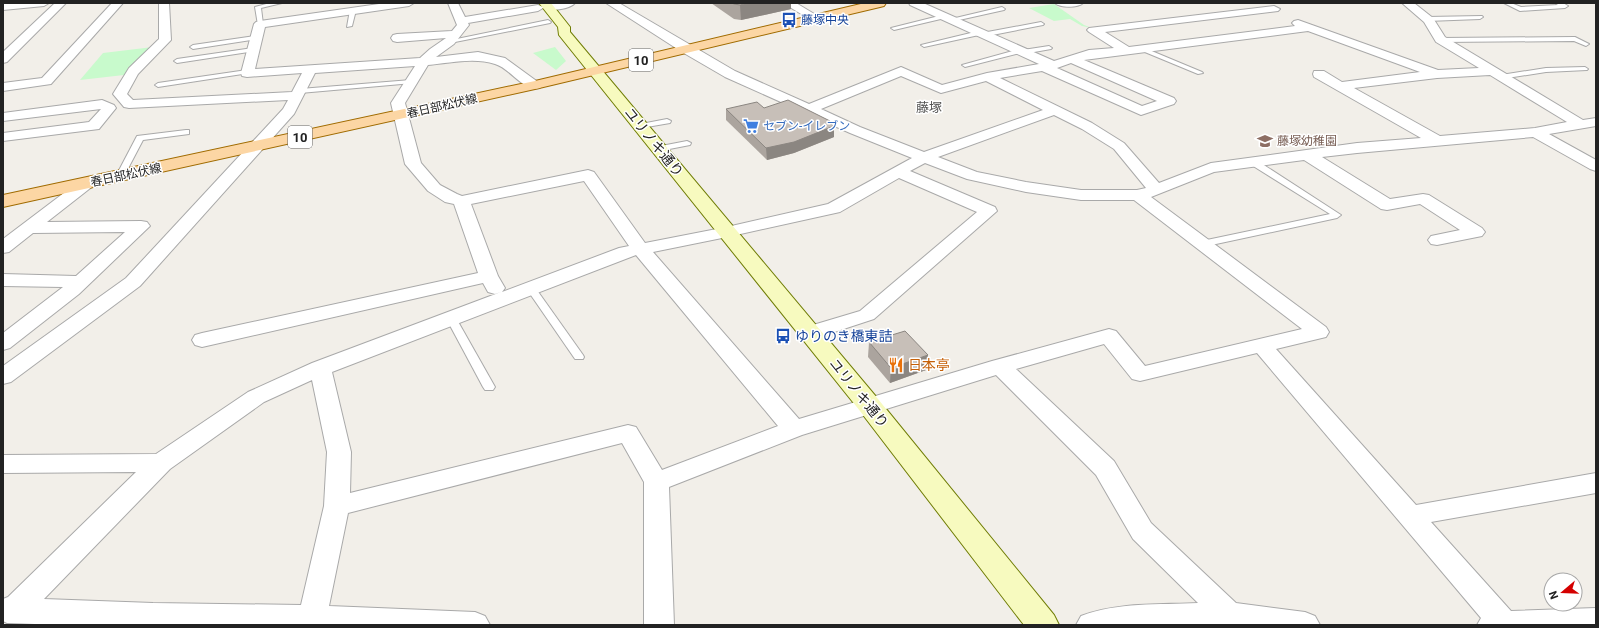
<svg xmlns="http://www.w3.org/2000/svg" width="1599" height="628" viewBox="0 0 1599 628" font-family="Roboto,'Noto Sans JP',sans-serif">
<rect width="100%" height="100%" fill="#f2efe9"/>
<g fill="#c8facc">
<path d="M1054 4 1084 25 1092 28 1082 26 1070 19 1054 21 1029 8Z"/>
<path d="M153 47 124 75 80 80 103 53Z"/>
<path d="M555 47 566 61 556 70 533 53Z"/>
</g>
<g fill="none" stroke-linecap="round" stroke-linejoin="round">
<defs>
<g id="lane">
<path d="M270 3H282L261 8 263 24 258 25 255 7Z"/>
<path d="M1504 3H1511L1521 7 1558 5 1555 3H1563L1568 6 1565 8 1520 11Z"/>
<path d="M1002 7 1005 9 1004 10 950 22 947 20Z"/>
<path d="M353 8 356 10 352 26 347 27 350 10Z"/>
<path d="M943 15 945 16V18L894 30 891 28Z"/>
<path d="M1482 16 1483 17 1480 19 1427 21 1424 19 1427 17Z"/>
<path d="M548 20 551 22 550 23 450 43 447 41Z"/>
<path d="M1041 22 1044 24 1043 25 982 37 979 35 924 47 921 45 979 31 982 33Z"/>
<path d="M255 36 257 37V39L193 49 190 47 193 45Z"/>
<path d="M1575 37 1589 44 1586 46 1574 41 1441 42 1438 40 1441 38Z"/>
<path d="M1049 46 1052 48 1051 49 1023 54 1020 53 965 67 962 65 1020 49 1023 50Z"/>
<path d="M1142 47 1202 72 1203 73 1198 74 1140 50 1139 49Z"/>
<path d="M253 48 256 50 255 51 177 63 174 61 177 59Z"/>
<path d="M1585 67 1588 69 1587 70 1546 72 1501 79 1498 77 1501 75 1546 68Z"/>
<path d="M247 70 250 72 249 73 158 87 155 85 158 83Z"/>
<path d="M411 80 413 81V83L300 93 297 91 300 89Z"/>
<path d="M667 119 671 121 670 123 641 128 637 126 641 124Z"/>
<path d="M186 130H189V134L143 140 123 178H120L116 176 137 136Z"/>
<path d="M687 141 691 143 690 145 659 151 655 149 656 147Z"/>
<path d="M1250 160H1256L1341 215 1337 218 1202 247 1199 246 1198 244 1199 242 1202 241 1330 214 1250 164Z"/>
<path d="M531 285 534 286 583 355 584 357 583 359H575L526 288Z"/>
<path d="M451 315 456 318 495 387 493 390H485L483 387 446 318Z"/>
</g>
<g id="street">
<path d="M49 3 44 6 3 10V4Z"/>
<path d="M55 3H66L7 62 3 63V52Z"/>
<path d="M112 3H123L51 84 3 91V83L42 78Z"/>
<path d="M159 3H169L171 40 138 74 127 94 133 100 292 92 302 73 247 77 242 76 241 73 254 24 256 22 260 21 386 3H414L409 6 265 27 255 69 420 58 430 49 446 38 397 42 393 41 391 38 393 35 397 34 452 31 457 25 448 3H458L465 17 538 5 543 7 544 5 552 3H575C570 9 550 12 543 8L538 11 468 23 469 25 454 44 436 57 478 52 505 58 542 85 540 88C523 92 510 68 495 64 474 57 450 63 428 65L405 103 421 163 440 185 457 194 462 196 588 170 594 172 645 243 727 227 828 204 912 158 850 133 725 77 682 52 606 3H619L735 71 809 104 901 67 942 85 987 73 1039 64 910 5 909 3H923L1054 61 1089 50 1114 48 1089 32 1087 30 1089 28 1274 6 1280 9 1278 11 1105 32 1129 47 1295 26 1292 23 1294 21 1298 20 1438 70 1479 68 1436 42 1424 22 1402 3H1414L1433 18 1445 37 1583 120 1596 118V126L1549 134 1596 160V171L1590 169 1533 137 1357 153 1322 157 1390 199 1423 194 1429 195 1482 228 1485 232 1482 236 1437 245 1431 244 1428 240 1431 236 1460 230 1420 204 1387 210 1381 209 1304 160 1214 172 1151 197 1326 327 1329 332 1326 337 1276 349 1416 505 1596 473V493L1431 522 1511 611 1596 608V625H1477L1481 618 1257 353 1140 381 1132 379 1104 344 1016 369 1114 461 1151 523 1236 603 1305 612 1315 616 1320 625H1076L1081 616C1117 602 1159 605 1198 603L1133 539 1096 475 996 375 802 435 669 487 674 625H644V482L622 443 348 513 329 606 475 612 485 616 490 625H63L7 623 3 621V599L8 597 136 472 3 473V455L156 454 248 392 312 363 501 292 495 294 488 292 483 283 202 347 195 345 192 340 195 335 202 333 478 273 454 204 445 202 428 191 405 164 391 103 415 66 315 73 294 114 140 286 11 382 3 384V366L126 278 283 109 288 100 129 108 124 107 113 94 129 68 159 39ZM1308 31 1420 72 1342 82 1324 71H1314L1313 74 1314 77 1421 138 1357 143 1211 163 1159 183 1124 143 1092 123 1000 78 1042 71 1141 115 1174 104 1176 101 1174 98 1084 60ZM1071 63 1157 101 1142 106 1057 68ZM1490 75 1567 122 1535 128 1440 136 1354 88 1437 78ZM901 76 941 93 986 81 1043 110 924 152 860 127 821 109ZM1054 115 1082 129 1114 149 1146 188 1137 190H1081L1026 182 977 172 938 157ZM925 163 967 179 1026 192 1081 200H1134L1302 329 1145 366 1116 331 1109 329 992 361 799 419 653 252 727 237 840 212 899 178 977 212 860 311 803 328 800 333 803 338 810 340 874 319 997 211 995 207 910 171ZM584 181 629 246 619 248 502 292 505 288 498 276 471 204ZM636 255 778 426 662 470 636 427 628 425 350 493 351 452 332 372ZM312 380 327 452 324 506 301 605 153 603 44 599 170 469 264 402Z"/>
<path d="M783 3H796L821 18 819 20H811Z"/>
<path d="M1055 3H1083C1078 8 1060 8 1055 3Z"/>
<path d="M102 100 114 105 116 108 99 129 3 141V133L89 122 101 109 3 121V113Z"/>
<path d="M87 178 93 180 95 183 93 186 47 222 141 221 147 222 150 226 79 294 10 348 3 350V333L63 287 3 286V274L76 276 125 232 33 233 9 252 3 253V239L81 180Z"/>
</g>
<path id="secondary" d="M539 3H551L570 27V32L878 399 1054 615 1059 625H1024L860 411 559 35 558 27Z"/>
<path id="primary" d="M865 3H886L884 6 880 7 535 89 3 207V195L535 81Z"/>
</defs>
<use href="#lane" stroke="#a9a9a9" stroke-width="2"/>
<use href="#street" stroke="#a9a9a9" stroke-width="2"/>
<use href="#secondary" stroke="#707d05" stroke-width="2"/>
<use href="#primary" stroke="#a06b00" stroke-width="2"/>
<use href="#lane" fill="#fff" fill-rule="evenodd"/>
<use href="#street" fill="#fff" fill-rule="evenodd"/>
<use href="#secondary" fill="#f7fabf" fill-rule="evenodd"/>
<use href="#primary" fill="#fcd6a4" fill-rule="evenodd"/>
</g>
<g fill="#aba49e">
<path d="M711 3H791V9L741 20 734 19Z"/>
<path d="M726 109 830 124 834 137 794 153 767 160 726 120Z"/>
<path d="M869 342 928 355 926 370 890 383 868 357Z"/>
</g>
<g fill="#8b8681">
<path d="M748 3H791V9L741 20 740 5Z"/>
<path d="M830 121V127L834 126V137L794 153 767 160 766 148Z"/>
<path d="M928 355 926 370 890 383 891 368Z"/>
</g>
<g fill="#c7bfb8" stroke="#8b8681">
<path d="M732 3H748L740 5 734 4Z"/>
<path d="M788 100 830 121 827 122 834 126 794 142 766 148 726 109 757 102 764 108Z"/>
<path d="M905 331 928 355 891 368 869 342Z"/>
</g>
<defs>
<symbol id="bus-bare" viewBox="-9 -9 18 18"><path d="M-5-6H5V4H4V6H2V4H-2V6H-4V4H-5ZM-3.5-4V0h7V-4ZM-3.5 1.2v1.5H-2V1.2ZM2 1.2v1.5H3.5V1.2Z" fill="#1a4fb4" stroke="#fff" stroke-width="2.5" paint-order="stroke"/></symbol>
<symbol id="supermarket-bare" viewBox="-9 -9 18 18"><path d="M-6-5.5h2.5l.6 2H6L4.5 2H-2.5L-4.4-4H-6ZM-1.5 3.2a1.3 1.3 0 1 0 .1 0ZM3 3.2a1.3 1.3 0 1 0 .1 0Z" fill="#3f7fe0" stroke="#fff" stroke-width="2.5" paint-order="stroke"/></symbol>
<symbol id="school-bare" viewBox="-9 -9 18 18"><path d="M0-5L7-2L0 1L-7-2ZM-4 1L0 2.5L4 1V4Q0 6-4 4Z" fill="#8d6e63" stroke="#fff" stroke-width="2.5" paint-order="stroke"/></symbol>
<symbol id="restaurant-bare" viewBox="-9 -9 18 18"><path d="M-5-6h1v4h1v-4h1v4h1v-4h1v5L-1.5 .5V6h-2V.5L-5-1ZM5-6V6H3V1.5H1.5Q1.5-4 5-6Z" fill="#e8710a" stroke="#fff" stroke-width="2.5" paint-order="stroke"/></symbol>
</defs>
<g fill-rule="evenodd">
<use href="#bus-bare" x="778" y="9" width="22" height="22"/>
<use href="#supermarket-bare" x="740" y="115" width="22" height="22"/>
<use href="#school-bare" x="1254" y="130" width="22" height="22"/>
<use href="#bus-bare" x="772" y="325" width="22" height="22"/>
<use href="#restaurant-bare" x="885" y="354" width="22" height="22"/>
</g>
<g text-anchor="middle" stroke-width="3" stroke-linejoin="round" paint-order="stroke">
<g font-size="12" fill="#164399" stroke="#fff" text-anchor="start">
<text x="801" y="24">藤塚中央</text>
</g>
<g font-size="12" fill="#222" stroke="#fff">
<text transform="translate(442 106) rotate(-13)" y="4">春日部松伏線</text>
<text transform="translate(126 175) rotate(-12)" y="4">春日部松伏線</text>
</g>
<g font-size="12" fill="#366cbe" stroke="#fff" text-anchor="start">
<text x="763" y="130">セブン-イレブン</text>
</g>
<g font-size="12" fill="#785e54" stroke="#fff" text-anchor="start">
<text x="1277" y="145">藤塚幼稚園</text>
</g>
<g fill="#fff" stroke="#646464" stroke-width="1">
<rect x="629" y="49" width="24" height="22" rx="3"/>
<rect x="288" y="126" width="24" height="22" rx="3"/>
</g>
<g font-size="13" font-weight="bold" fill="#222">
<text x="641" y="65">10</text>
<text x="300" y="142">10</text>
</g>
<g font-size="13" fill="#555" stroke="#fff">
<text x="929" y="112">藤塚</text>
</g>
<g font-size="14" fill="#222" stroke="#fff">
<text transform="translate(654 142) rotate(51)" y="5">ユリノキ通り</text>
<text transform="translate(859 393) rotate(51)" y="5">ユリノキ通り</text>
</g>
<g font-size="14" fill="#164399" stroke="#fff" text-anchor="start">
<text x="795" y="341">ゆりのき橋東詰</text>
</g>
<g font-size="14" fill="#c56008" stroke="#fff" text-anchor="start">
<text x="908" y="370">日本亭</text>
</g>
</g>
<rect width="1599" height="628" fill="none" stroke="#222222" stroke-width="8"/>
<g transform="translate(1563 592) rotate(251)"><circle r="19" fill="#ffffff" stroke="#a7a7a7"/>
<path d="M0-3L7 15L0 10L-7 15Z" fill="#d40000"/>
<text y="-6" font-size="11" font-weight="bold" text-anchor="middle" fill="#222222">N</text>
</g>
</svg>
